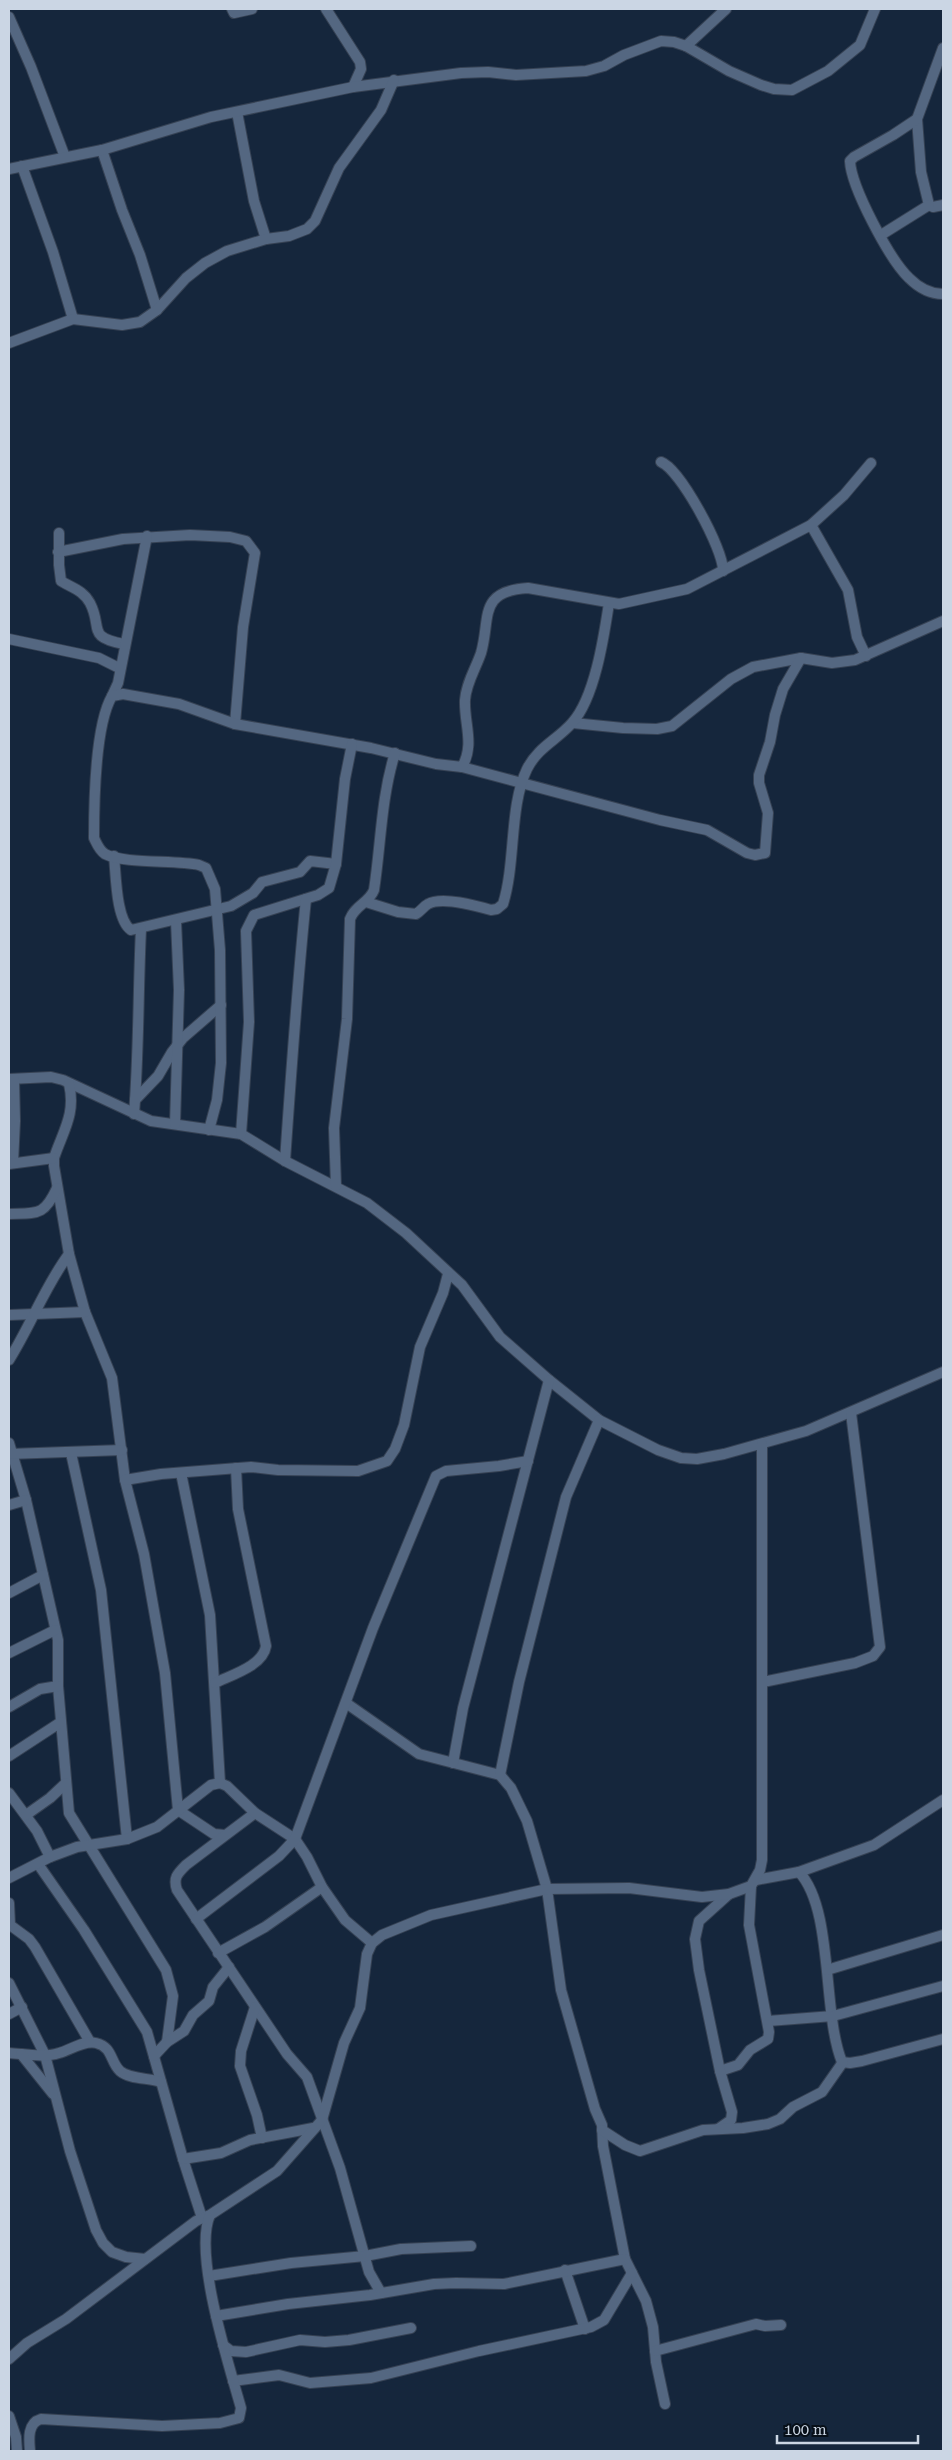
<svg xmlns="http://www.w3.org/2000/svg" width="952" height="2460" viewBox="0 0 952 2460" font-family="'Roboto Serif',serif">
<rect width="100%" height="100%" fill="#15263c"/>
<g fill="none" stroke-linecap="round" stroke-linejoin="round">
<defs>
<g id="street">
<path d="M232 9 234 13 252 9"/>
<path d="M326 9 360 62 361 69 353 87"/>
<path d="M9 17 31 67 65 157"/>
<path d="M686 46 726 9"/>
<path d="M943 48 917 119 921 172 929 205 933 207 943 205"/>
<path d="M237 112 254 201 266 239"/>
<path d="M917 119 893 135 854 157 850 161C851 187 890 260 909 278 919 288 930 294 943 294"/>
<path d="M102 150 122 210 140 255 157 310"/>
<path d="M22 166 53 252 73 319"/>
<path d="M9 169 102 150 211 117 353 87 461 73 488 72 516 75 586 71 604 66 624 55 661 41 674 42 686 46 729 71 761 85 774 89 792 90 828 71 860 45 875 9"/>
<path d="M881 235 929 205"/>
<path d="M9 343 73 319 122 325 140 322 157 310 186 278 205 263 227 251 266 239 289 236 307 229 315 221 339 168 381 110 394 80"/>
<path d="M661 462C680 469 724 550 723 571"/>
<path d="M811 525 848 590 857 637 866 656"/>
<path d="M59 533V565L61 581C72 588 83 590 90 603 103 628 86 637 124 644"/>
<path d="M58 552 123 539 190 535 230 537 246 541 255 553 243 627 235 724"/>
<path d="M9 639 99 658 119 668"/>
<path d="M112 696 118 683 147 536"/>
<path d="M573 723 623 728 657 729 672 726 731 679 753 667 801 658 832 663 855 660 943 621"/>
<path d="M462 767 660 820 707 830 747 853 755 855 765 853 768 813 759 783V775L770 742 775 715 783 689 801 658"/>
<path d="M114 856C116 875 116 920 131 930L231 906 253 893 262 882 300 872 310 861 336 864"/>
<path d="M366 902 398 912 416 914C421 911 424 906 428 904 442 896 477 906 491 910L497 909 503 904C516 863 509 806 527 769 538 747 557 740 572 723 595 698 604 636 609 603"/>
<path d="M9 1079 51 1077 63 1080 151 1121 241 1134 285 1161 367 1203 406 1233 462 1285 500 1337 549 1380 599 1420 658 1450 681 1458 697 1459 724 1454 806 1431 943 1372"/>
<path d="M69 1084C76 1114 63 1131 54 1158V1166L69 1254 85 1312 112 1378 125 1480 144 1554 165 1673 178 1810 214 1834 225 1835"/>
<path d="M135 1100 158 1076 172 1052 183 1038 221 1005"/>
<path d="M134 1114C139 1052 138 991 141 929"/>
<path d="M175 1124 179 990 176 921"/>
<path d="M209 1130 217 1100 221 1063 220 950 215 889 206 868 199 865C175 860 124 864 105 854 99 850 97 844 94 838 94 803 95 725 112 696L123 694 179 704 235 724 371 748 436 764 462 767C475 744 464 724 465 700 466 683 476 668 481 653 491 619 477 591 528 588L619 604 687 589 811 525 844 495 871 463"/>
<path d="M241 1134 249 1022 246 931 254 915 318 895 329 888 336 864 345 779 352 744"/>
<path d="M285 1161C291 1074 297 986 306 899"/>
<path d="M13 1163 15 1121 14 1079"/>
<path d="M9 1164 54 1158"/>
<path d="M336 1186 334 1128 347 1019 350 919C355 905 369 903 374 890 381 844 381 798 395 753"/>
<path d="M9 1214C38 1213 44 1216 57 1188"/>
<path d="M9 1315 85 1312"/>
<path d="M9 1360C31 1325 45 1286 69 1254"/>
<path d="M9 1443 26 1500 58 1640V1686L69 1813 166 1970 173 1996 167 2042"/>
<path d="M71 1453 101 1590 127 1839"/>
<path d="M9 1454 122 1450"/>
<path d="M181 1473 210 1615 220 1783"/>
<path d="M125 1480 161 1474 251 1467 278 1470 358 1471 387 1461 395 1449 404 1425 420 1347 443 1293 448 1274"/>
<path d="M9 1505 26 1500"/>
<path d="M9 1593 43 1575"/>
<path d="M9 1653 55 1630"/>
<path d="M763 1682 855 1663 873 1656 880 1647 851 1413"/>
<path d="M215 1683C231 1675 263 1666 266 1646L238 1509 236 1468"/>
<path d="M346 1703 419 1754 500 1775 511 1788 527 1821 547 1889 561 1990 595 2109 602 2125 603 2146 625 2259 646 2301 653 2327 656 2362 665 2404"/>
<path d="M9 1707 40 1689 58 1686"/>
<path d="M9 1756 61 1722"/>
<path d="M453 1763 463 1708 549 1380"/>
<path d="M500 1775 519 1682 566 1497 599 1420"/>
<path d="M9 1793 37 1831 50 1857"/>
<path d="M255 1813 186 1865C177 1874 173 1878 177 1890L287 2054 307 2077 340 2168 369 2272 381 2293"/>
<path d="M26 1815 50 1798 66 1783"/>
<path d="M38 1864 84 1930 147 2032 183 2159 202 2218"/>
<path d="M799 1872C834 1909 822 2013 842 2062L850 2063 862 2061 943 2039"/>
<path d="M9 1878 50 1857 77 1847 127 1839 157 1827 211 1785 220 1783 227 1786 255 1813 295 1839 307 1857 322 1887 345 1920 372 1943"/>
<path d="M756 1880 799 1872 874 1845 943 1800"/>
<path d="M9 1903 10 1925 29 1939 35 1947 90 2042"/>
<path d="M196 1919 279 1856 295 1839 373 1628 436 1476 446 1471 499 1466 528 1461"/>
<path d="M218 1953 265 1927 322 1887"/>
<path d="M827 1970 943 1935"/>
<path d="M9 1983 45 2055 70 2151 96 2230 103 2243 112 2252 126 2257 145 2259"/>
<path d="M255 2007 241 2051 240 2066 257 2115 262 2138"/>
<path d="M9 2014 22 2007"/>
<path d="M768 2021 833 2016 943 1986"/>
<path d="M9 2053C25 2054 44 2058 59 2053 70 2050 84 2040 96 2043 113 2047 110 2062 120 2071 129 2079 149 2078 161 2082"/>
<path d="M21 2054 53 2094"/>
<path d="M154 2056 167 2042 184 2031 193 2015 209 2001 213 1987 229 1967"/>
<path d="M720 2071 738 2065 750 2050 768 2039 769 2032 749 1925 751 1886"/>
<path d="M718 2129 731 2120 732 2112 720 2071 699 1970 695 1939 699 1921 729 1894"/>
<path d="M602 2130 625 2145 640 2151 703 2130 743 2128 768 2124 780 2119 793 2107 822 2092 843 2062"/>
<path d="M183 2159 221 2153 250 2140 313 2128"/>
<path d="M565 2270 585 2329"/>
<path d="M209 2276 291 2263 365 2256 401 2249 471 2246"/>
<path d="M216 2316 288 2304 370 2295 434 2284 456 2283 504 2284 625 2259"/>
<path d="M223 2345 231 2351 246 2352 300 2340 325 2342 349 2340 411 2328"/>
<path d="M655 2351 756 2324 765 2326 781 2325"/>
<path d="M9 2359 27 2343 66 2319 196 2221 207 2216"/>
<path d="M233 2381 279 2375 310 2383 371 2378 479 2351 591 2327 604 2320 632 2273"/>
<path d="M9 2416 16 2437 17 2451"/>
<path d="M30 2451C29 2440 27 2423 41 2419L162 2426 220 2423 239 2418 241 2408C229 2365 193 2254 210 2215L277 2171 322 2120 344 2043 360 2008 367 1954 372 1943 382 1935 431 1915 547 1889 629 1888 702 1897 729 1894 751 1886 760 1870 762 1860V1444"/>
</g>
</defs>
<use href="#street" stroke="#364254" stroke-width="12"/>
<use href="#street" stroke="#546781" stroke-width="10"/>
</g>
<rect width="952" height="2460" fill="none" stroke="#cbd6e4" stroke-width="20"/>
<path d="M777 2435v8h141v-8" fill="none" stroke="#cbd6e4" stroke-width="2.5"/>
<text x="784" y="2435" font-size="15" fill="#cbd6e4" stroke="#070f18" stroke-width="4" paint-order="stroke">100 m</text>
</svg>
